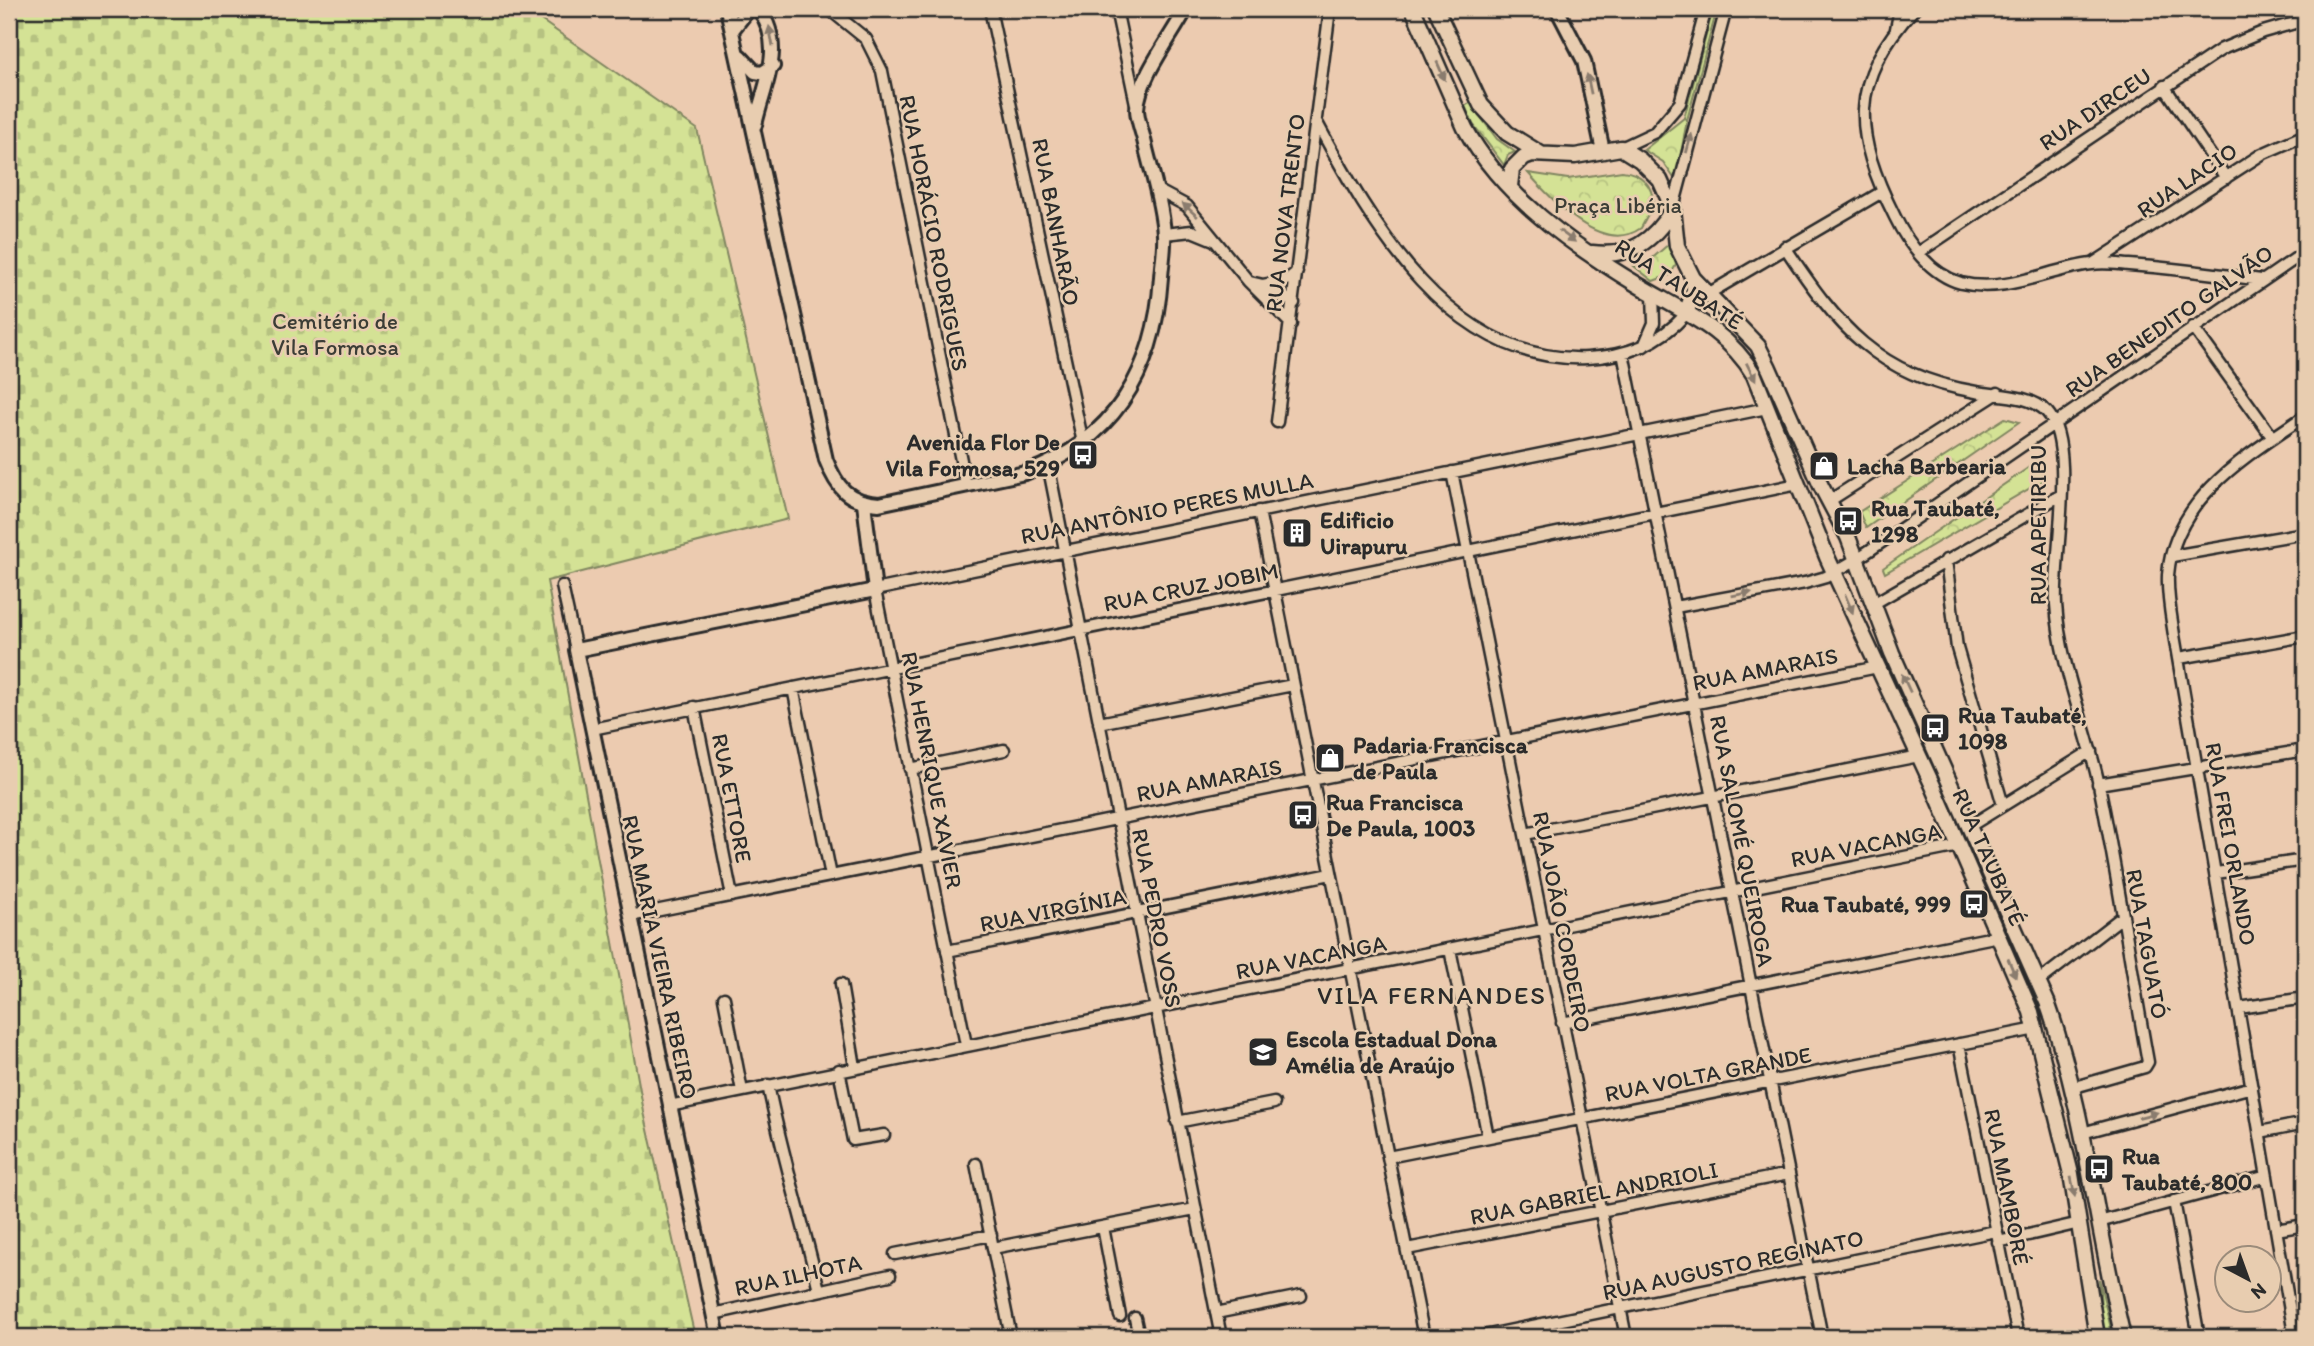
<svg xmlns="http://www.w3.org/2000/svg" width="2314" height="1346" font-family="Itim,sans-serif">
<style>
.grass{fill:url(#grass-dots);stroke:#808660;stroke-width:2}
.cemetery{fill:url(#cemetery-stones);stroke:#808660;stroke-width:2}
.park{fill:url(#park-crowns);stroke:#808660;stroke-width:2}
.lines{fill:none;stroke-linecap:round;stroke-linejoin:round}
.minor-casing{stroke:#2b2b2b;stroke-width:15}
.tertiary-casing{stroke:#2b2b2b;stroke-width:18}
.secondary-casing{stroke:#2b2b2b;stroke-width:19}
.minor{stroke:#e8cdb0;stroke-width:10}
.tertiary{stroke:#e8cdb0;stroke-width:12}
.secondary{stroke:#e8cdb0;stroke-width:14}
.oneway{fill:#8a7c6e}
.labels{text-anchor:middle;stroke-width:5;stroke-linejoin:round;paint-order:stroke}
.street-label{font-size:23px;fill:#2b2b2b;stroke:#e8cdb0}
.park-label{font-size:23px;fill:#3c3d36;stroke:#e8cdb0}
.poi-label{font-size:23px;font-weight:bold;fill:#2b2b2b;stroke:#e8cdb0;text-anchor:start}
.quarter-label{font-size:26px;letter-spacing:2px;fill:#2b2b2b;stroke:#e8cdb0}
</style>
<defs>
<pattern id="grass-dots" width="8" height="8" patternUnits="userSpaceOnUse" patternTransform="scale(1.75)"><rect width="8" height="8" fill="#d4e295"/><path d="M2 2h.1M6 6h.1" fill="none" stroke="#b6c281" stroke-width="1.8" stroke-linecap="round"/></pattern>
<pattern id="cemetery-stones" width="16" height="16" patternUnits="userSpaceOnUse" patternTransform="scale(1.75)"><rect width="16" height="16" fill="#d4e295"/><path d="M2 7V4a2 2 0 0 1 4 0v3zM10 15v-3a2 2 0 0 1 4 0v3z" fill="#b6c281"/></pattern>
<pattern id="park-crowns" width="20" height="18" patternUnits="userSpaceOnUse" patternTransform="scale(1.75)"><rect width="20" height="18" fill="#d4e295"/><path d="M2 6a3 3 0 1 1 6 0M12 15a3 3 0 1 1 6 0" fill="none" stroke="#b6c281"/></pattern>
</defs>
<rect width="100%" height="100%" fill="#eccbb0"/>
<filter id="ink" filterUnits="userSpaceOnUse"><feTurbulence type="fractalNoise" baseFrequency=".0143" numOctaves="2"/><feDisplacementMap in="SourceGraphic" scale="14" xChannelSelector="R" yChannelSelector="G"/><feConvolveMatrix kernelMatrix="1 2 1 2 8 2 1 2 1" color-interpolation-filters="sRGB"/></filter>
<g filter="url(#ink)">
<!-- grass -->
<path class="grass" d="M 1713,9 L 1717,9 L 1687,120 L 1684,118 Z
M 2099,1279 L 2113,1337 L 2103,1337 Z"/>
<!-- cemetery -->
<path class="cemetery" d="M 9,9 L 525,9 L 697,129 L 788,519 L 547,581 L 644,1112 L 695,1337 L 9,1337 Z"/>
<!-- park -->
<path class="park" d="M 1470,103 L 1497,139 L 1515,152 L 1508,155 L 1504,165 L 1473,124 L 1465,106 Z
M 1684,118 L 1687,120 L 1676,181 L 1663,162 L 1644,150 Z
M 1622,171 C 1642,173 1652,185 1654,204 L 1641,228 C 1602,256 1552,200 1528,173 L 1568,179 Z
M 1670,243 L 1676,265 L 1670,275 L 1653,281 L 1634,266 L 1649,261 Z
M 2005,418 L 2019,422 L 1866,528 L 1859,512 Z
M 2041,459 L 2044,480 L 1885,573 L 1883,568 Z"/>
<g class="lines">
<!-- minor casing -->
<g class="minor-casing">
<path id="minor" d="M 829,9 L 866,39 L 882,71 L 966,485
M 990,9 L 1083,443
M 1116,9 L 1136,104
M 1914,9 C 1848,82 1853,133 1895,217 C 1908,244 1931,275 1961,283 C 2007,294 2048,269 2092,264 C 2104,262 2117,264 2129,265 C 2173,268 2217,274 2261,280
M 1896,29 L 1900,9
M 2164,86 L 2226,178
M 1316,121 C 1372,225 1450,364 1587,358 C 1627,356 1659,344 1686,314
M 1621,148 L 1655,132 L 1680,103 L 1706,9
M 1157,190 L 1187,206 L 1249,282 L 1291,324
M 1673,208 L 1726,9
M 1164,234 L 1192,231 L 1214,240
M 1785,247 C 1838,327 1877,375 1976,392 C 1998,396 2030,394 2047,412 C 2077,445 2053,558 2056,604 C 2060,666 2086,725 2099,785 C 2118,876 2131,969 2148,1062 L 2145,1067 L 2071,1088
M 1918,253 L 2222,49 L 2263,32 L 2305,20
M 2094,263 L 2262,154 L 2305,135
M 1250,282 L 1263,285 L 1294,303
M 1263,285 L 1287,280 L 1297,272
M 1706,295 L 1882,192
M 2193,327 L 2273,438
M 1644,346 L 1654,323 L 1653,294
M 1623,353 L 1822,1337
M 1277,422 L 1330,9
M 1048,464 L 1221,1337
M 1452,472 L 1626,1337
M 1829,501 L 1998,393
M 1259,511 L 1424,1337
M 2172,556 L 2305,533
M 1946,560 L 1957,648 L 2003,805
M 562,586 L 576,650
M 1873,604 L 2061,495
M 1675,607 L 1805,583 L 1826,577 L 1857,559 L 2305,252
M 2179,658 L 2305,636
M 793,688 L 831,876
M 694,707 L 732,896
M 1099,723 L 1293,685
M 592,729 L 1798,484
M 910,769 L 1004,750
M 2098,784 L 2305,750
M 1970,826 L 2091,751
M 1525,834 L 1919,756
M 2216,873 L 2305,860
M 630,916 L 1878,667
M 1450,949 L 1488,1137
M 947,951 L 1331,874
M 2038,982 L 2122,917
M 841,984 L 855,1067
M 724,998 L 742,1091
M 2239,1008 L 2305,998
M 1562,1023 L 1999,936
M 1959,1044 L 2018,1337
M 966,1045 L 875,590 L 1767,408
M 839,1070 L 853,1140 L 884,1135
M 768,1085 C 782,1155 803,1221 819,1290
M 669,1106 L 1959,846
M 1177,1122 L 1274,1103
M 2260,1132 L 2305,1123
M 2082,1133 L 2252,1087
M 1388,1157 L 2036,1029
M 976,1164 L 1011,1337
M 2174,1201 L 2199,1337
M 2099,1222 L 2267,1176
M 1103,1227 L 1120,1316
M 2276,1230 L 2305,1225
M 1998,1242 L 2080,1223
M 993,1248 L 1195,1209
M 1407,1249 L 1789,1174
M 895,1254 L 991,1235
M 1216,1313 L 1301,1296
M 713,1314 L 890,1275
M 1135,1318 L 1139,1337
M 2294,1334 L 2174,635 C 2171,615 2167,595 2168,575 C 2174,498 2248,455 2305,416
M 1479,1337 L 1996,1231"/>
</g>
<!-- tertiary casing -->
<g class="tertiary-casing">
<path id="tertiary" d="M 727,9 L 826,460 C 837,488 848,502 879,504 L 1025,473 C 1116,440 1155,370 1161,277 C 1162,263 1165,248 1164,234 C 1162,203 1151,171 1144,140 C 1142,131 1137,119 1137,109 C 1138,79 1172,36 1186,9
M 1557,9 L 1584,61 L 1603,151
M 733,29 L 749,9
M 740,56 L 755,72 L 762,73 L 773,66
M 755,125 C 764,84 786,48 759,9
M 718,1337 L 576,650 L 875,590 L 864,503
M 2282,1337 L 2305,1331"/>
</g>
<!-- secondary casing -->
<g class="secondary-casing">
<path id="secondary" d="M 1413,9 L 1465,128 C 1502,196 1573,246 1638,285 C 1681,311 1727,329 1754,375 L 1827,557 L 1933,786 L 2031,1012 L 2071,1174 L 2097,1337
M 1436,9 L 1481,105 L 1507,133 L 1541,154
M 1510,186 L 1512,169 L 1524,157 L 1532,154 L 1575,156 L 1621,148 L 1640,160 L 1660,180 L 1673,209 L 1677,246 L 1693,278 L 1758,346 L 1769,368 L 1821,486 L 1848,537 L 1892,653 L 2047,1002 C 2085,1110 2096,1226 2123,1337
M 1592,253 C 1631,258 1653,241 1673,209
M 1686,314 L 1694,290 L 1693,279"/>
</g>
<!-- minor -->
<use href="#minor" class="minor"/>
<!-- tertiary -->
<use href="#tertiary" class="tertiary"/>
<!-- secondary -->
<use href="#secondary" class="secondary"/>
</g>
<!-- one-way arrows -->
<defs><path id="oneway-solid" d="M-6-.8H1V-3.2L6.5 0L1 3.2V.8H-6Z" transform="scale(1.75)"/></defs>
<g class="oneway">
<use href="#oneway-solid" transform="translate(771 36) rotate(-101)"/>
<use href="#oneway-solid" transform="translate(1441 71) rotate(66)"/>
<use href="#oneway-solid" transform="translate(1589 84) rotate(-102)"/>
<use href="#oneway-solid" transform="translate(1689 143) rotate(-75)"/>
<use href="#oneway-solid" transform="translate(1190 210) rotate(-138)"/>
<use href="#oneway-solid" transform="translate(1567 236) rotate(36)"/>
<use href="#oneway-solid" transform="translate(1751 372) rotate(63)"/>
<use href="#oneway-solid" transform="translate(1742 594) rotate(-10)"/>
<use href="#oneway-solid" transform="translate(1849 604) rotate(67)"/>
<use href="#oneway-solid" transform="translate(1906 683) rotate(-115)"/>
<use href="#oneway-solid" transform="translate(2012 968) rotate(67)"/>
<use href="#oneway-solid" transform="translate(2148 1115) rotate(-15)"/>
<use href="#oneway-solid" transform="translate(2073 1187) rotate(79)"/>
</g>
</g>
<!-- icons -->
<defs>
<g id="bus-square" transform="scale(1.575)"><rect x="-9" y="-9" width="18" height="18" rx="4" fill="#2b2b2b" stroke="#e8cdb0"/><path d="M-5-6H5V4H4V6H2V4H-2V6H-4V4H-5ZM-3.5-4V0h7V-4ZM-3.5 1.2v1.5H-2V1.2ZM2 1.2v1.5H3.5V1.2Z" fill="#fff"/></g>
<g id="shop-square" transform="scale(1.575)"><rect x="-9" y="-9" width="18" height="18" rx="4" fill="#2b2b2b" stroke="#e8cdb0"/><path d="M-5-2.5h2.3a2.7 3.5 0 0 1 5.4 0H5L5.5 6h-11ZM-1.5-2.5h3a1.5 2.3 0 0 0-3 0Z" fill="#fff"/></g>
<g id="building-square" transform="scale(1.575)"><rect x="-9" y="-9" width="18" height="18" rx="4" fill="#2b2b2b" stroke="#e8cdb0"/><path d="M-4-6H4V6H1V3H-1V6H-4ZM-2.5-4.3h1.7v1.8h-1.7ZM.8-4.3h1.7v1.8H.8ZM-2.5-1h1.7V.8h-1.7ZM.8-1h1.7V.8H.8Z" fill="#fff"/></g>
<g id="school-square" transform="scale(1.575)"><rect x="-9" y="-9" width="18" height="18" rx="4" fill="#2b2b2b" stroke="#e8cdb0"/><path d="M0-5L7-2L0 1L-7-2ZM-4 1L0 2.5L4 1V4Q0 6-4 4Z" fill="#fff"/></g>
</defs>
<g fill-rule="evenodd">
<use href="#bus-square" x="1083" y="455"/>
<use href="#shop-square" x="1824" y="466"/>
<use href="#bus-square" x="1848" y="521"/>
<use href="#building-square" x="1297" y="533"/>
<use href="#bus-square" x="1935" y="728"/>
<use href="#shop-square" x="1330" y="758"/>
<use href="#bus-square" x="1303" y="815"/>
<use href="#bus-square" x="1974" y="904"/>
<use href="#school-square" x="1263" y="1052"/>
<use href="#bus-square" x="2099" y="1169"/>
</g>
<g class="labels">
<!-- street labels -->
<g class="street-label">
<text transform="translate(2095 109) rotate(-34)" y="8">RUA DIRCEU</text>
<text transform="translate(2187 180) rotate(-34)" y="8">RUA LACIO</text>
<text transform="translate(1285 213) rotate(-83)" y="8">RUA NOVA TRENTO</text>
<text transform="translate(1056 222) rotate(79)" y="8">RUA BANHARÃO</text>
<text transform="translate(934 233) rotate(79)" y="8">RUA HORÁCIO RODRIGUES</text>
<text transform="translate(1679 284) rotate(33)" y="8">RUA TAUBATÉ</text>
<text transform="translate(2169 321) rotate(-35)" y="8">RUA BENEDITO GALVÃO</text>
<text transform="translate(1167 508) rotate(-11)" y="8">RUA ANTÔNIO PERES MULLA</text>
<text transform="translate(2038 525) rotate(-90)" y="8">RUA APETIRIBU</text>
<text transform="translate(1191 587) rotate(-11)" y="8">RUA CRUZ JOBIM</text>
<text transform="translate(1765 669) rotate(-11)" y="8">RUA AMARAIS</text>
<text transform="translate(932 770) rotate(79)" y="8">RUA HENRIQUE XAVIER</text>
<text transform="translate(1209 780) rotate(-11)" y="8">RUA AMARAIS</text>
<text transform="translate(732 798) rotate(79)" y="8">RUA ETTORE</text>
<text transform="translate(1742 841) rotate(79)" y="8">RUA SALOMÉ QUEIROGA</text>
<text transform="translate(2231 844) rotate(80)" y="8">RUA FREI ORLANDO</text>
<text transform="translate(1866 845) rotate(-11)" y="8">RUA VACANGA</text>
<text transform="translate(1989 857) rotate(66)" y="8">RUA TAUBATÉ</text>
<text transform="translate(1053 910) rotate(-11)" y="8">RUA VIRGÍNIA</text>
<text transform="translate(1157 918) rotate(79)" y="8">RUA PEDRO VOSS</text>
<text transform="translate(1562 922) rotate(79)" y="8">RUA JOÃO CORDEIRO</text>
<text transform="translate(2147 944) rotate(80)" y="8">RUA TAGUATÓ</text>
<text transform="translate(660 957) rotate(78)" y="8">RUA MARIA VIEIRA RIBEIRO</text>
<text transform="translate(1311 957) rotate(-11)" y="8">RUA VACANGA</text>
<text transform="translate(1708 1074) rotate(-11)" y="8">RUA VOLTA GRANDE</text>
<text transform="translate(2007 1187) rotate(79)" y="8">RUA MAMBORÉ</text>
<text transform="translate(1594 1193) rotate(-11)" y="8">RUA GABRIEL ANDRIOLI</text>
<text transform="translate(1733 1265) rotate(-12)" y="8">RUA AUGUSTO REGINATO</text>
<text transform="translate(798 1275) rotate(-12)" y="8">RUA ILHOTA</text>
</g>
<!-- park labels -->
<g class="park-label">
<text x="1618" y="213">Praça Libéria</text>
<text x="335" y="329">Cemitério de<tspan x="335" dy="26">Vila Formosa</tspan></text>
</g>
<!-- poi labels -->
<g class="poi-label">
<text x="1060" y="450" text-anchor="end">Avenida Flor De<tspan x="1060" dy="26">Vila Formosa, 529</tspan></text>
<text x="1847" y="474">Lacha Barbearia</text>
<text x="1871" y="516">Rua Taubaté,<tspan x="1871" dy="26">1298</tspan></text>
<text x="1320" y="528">Edificio<tspan x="1320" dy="26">Uirapuru</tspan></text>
<text x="1958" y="723">Rua Taubaté,<tspan x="1958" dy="26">1098</tspan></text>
<text x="1353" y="753">Padaria Francisca<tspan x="1353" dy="26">de Paula</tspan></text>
<text x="1326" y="810">Rua Francisca<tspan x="1326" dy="26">De Paula, 1003</tspan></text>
<text x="1951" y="912" text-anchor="end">Rua Taubaté, 999</text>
<text x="1286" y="1047">Escola Estadual Dona<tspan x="1286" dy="26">Amélia de Araújo</tspan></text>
<text x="2122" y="1164">Rua<tspan x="2122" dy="26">Taubaté, 800</tspan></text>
</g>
<!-- quarter labels -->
<g class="quarter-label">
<text x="1432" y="1004">VILA FERNANDES</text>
</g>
</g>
<!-- margin -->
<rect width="2314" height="1346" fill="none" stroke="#e8cdb0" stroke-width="35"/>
<rect x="18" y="18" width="2279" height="1311" fill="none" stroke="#2b2b2b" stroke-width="2.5" filter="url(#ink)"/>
<!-- north arrow -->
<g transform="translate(2248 1279) rotate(139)"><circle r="33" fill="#e8cdb0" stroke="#9c8c7b" stroke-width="2"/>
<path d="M0-5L12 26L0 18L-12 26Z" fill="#2b2b2b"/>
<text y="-10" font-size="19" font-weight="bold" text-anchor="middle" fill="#2b2b2b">N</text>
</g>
</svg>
